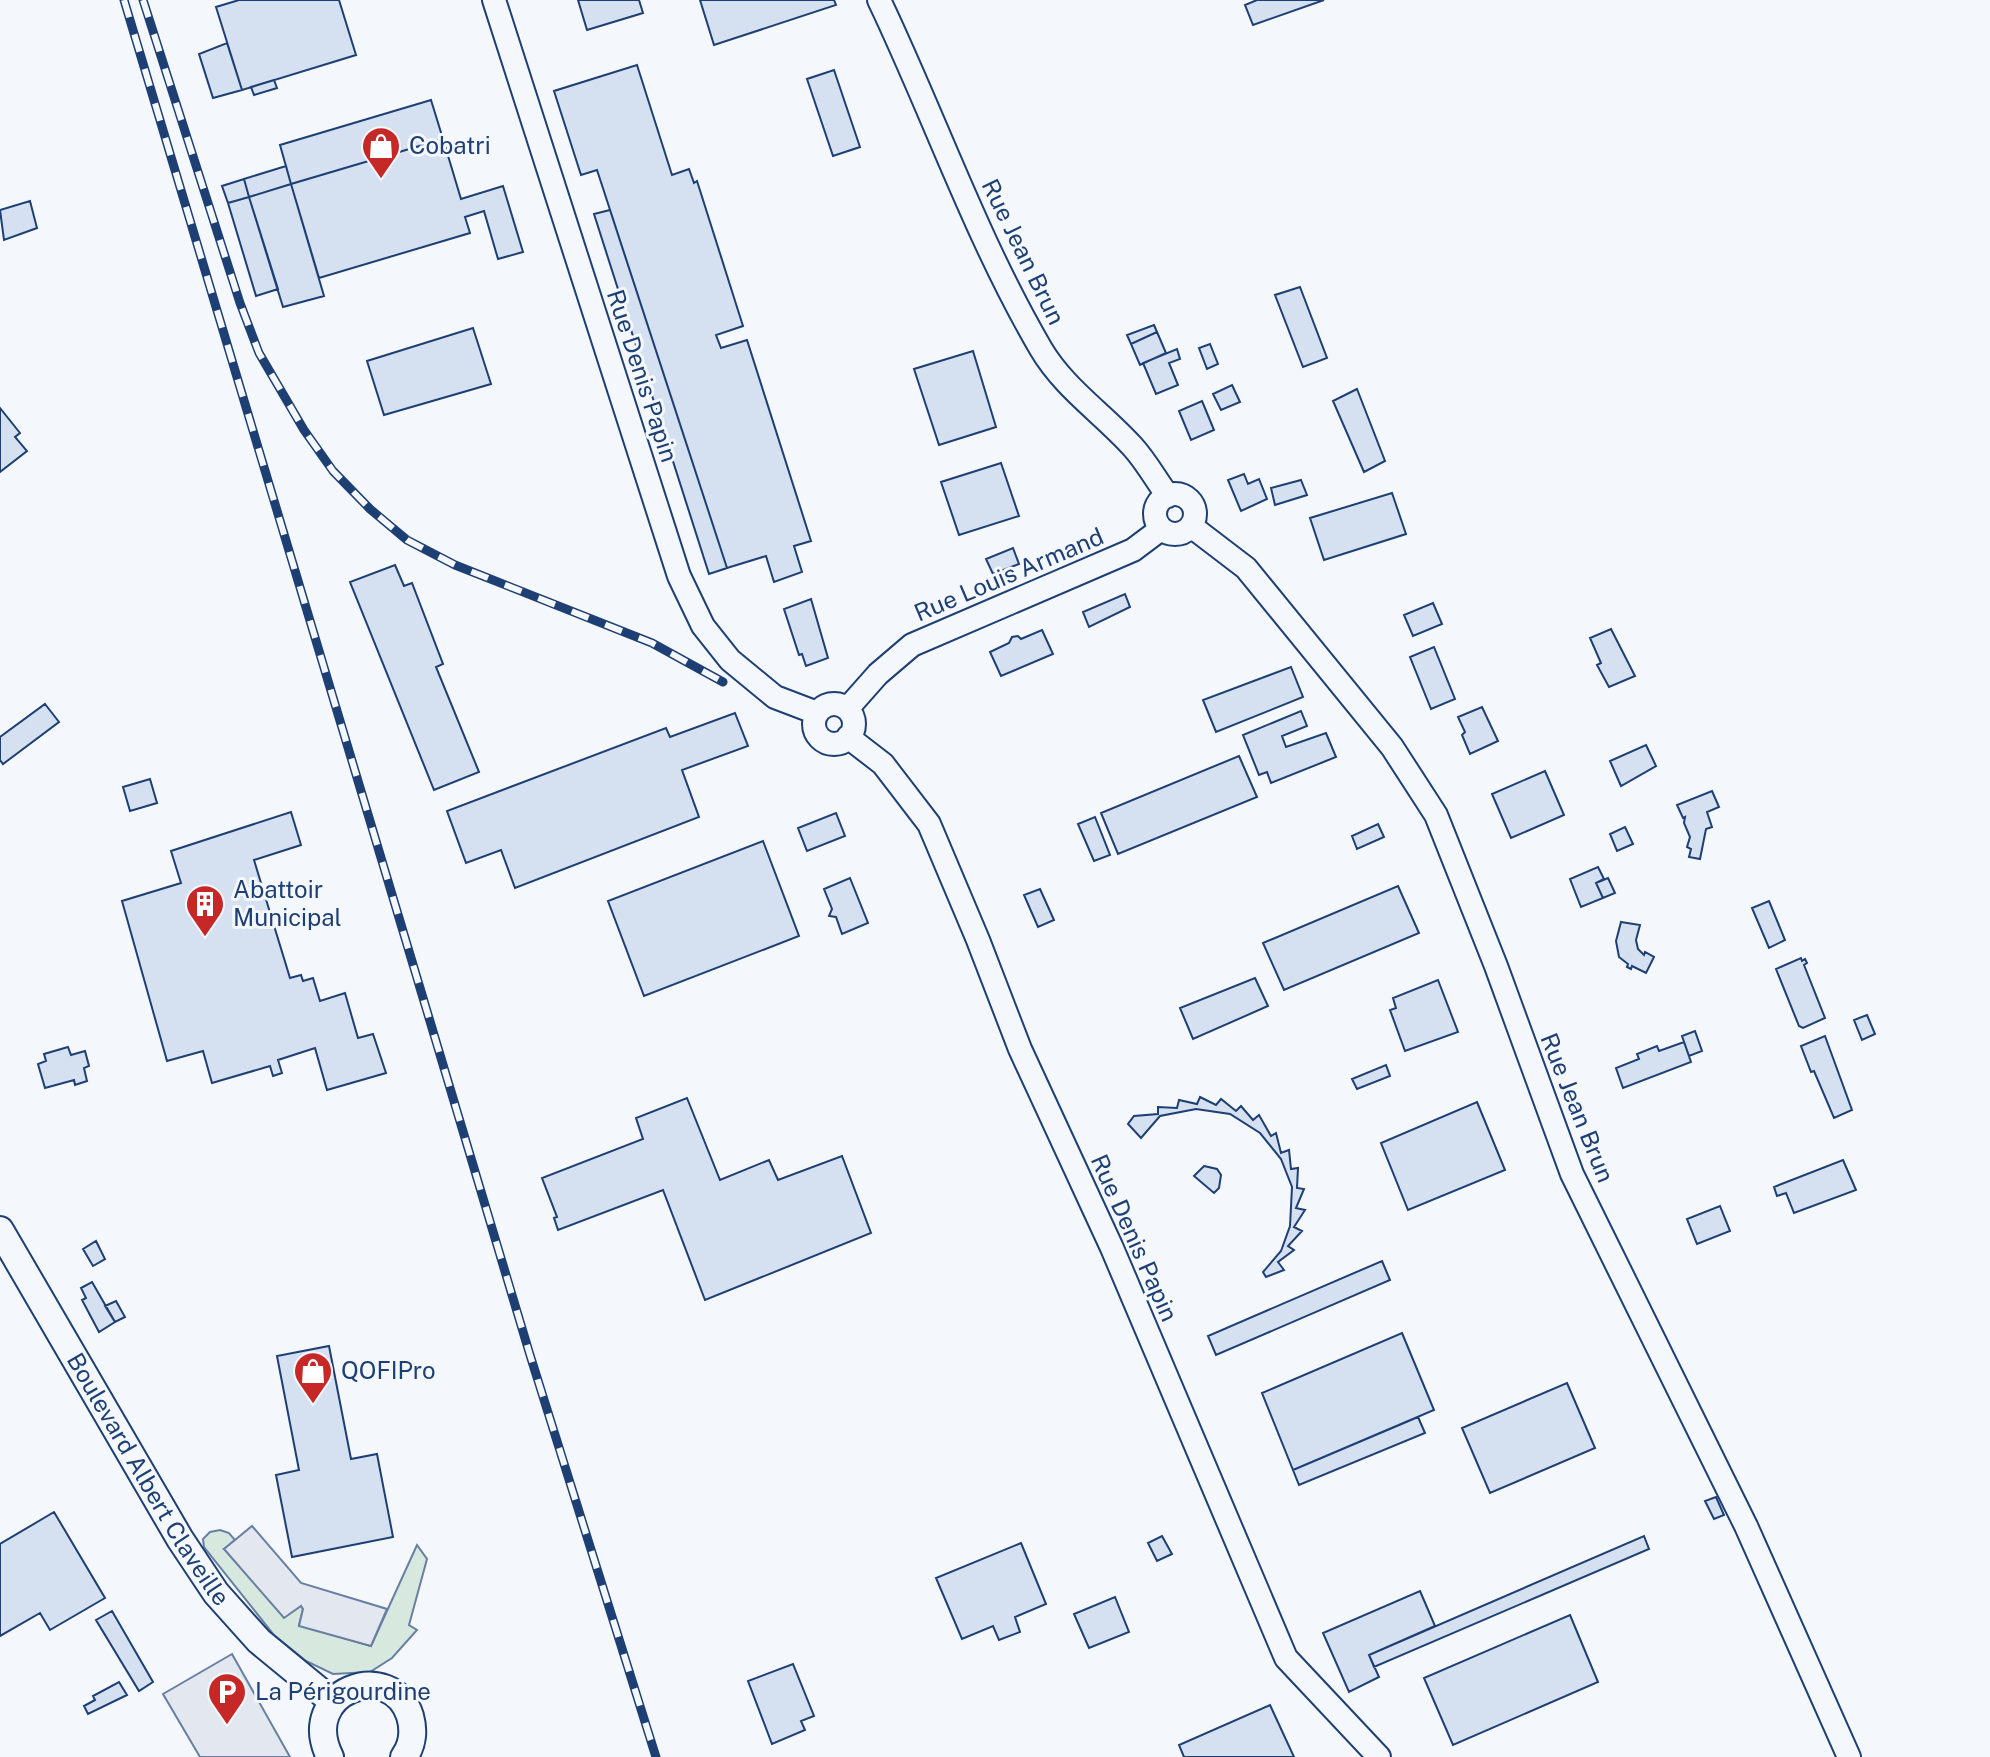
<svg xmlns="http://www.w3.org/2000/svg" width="1990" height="1757" font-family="'Public Sans',sans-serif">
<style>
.green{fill:#d7e8df;stroke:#687fa3;stroke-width:2}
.parking{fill:#e3e8f0;stroke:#687fa3;stroke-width:2}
.building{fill:#d5e0f0;stroke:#1d3f73;stroke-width:2}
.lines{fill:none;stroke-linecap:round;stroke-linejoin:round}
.minor-casing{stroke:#1d3f73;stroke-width:26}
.major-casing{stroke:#1d3f73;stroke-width:30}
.minor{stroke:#f4f7fb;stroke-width:22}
.major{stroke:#f4f7fb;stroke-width:26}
.rail-casing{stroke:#1d3f73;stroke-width:9}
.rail{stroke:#f4f7fb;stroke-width:6;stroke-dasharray:18;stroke-linecap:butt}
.labels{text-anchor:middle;stroke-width:6;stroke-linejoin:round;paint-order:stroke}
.poi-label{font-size:24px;fill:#1d3f73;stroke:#f4f7fb;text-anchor:start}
.street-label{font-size:24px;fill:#1d3f73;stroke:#f4f7fb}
</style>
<rect width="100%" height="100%" fill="#f4f7fb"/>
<!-- green -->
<path class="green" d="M 220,1530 L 229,1533 L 235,1540 L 224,1549 L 301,1606 L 303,1609 L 299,1625 L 371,1646 L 417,1545 L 427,1559 L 409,1625 L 417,1630 L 392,1658 L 370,1672 L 333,1674 L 306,1661 L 274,1635 L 204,1547 L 203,1539 L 210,1532 Z"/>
<!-- parking -->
<path class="parking" d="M 252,1526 L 301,1583 L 387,1609 L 371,1646 L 299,1626 L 303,1609 L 301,1606 L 284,1618 L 224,1549 Z
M 232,1654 L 290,1757 L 200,1757 L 163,1694 Z"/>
<!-- building -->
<path class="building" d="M 239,0 L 339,0 L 356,55 L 242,90 L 216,7 Z
M 578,0 L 639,0 L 643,13 L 587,30 Z
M 700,0 L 834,0 L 836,5 L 714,45 Z
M 1257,0 L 1324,0 L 1253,25 L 1245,5 Z
M 227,43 L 242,90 L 213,98 L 199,54 Z
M 637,65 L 672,175 L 689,169 L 694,183 L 697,181 L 743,326 L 716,335 L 721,348 L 747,340 L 811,541 L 794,546 L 802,572 L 774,582 L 766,556 L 727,568 L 597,170 L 581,175 L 554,91 Z
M 834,70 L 860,147 L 833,156 L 807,79 Z
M 274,80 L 277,88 L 254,95 L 251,87 Z
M 431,100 L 443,139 L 291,184 L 280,145 Z
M 443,139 L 461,199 L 503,186 L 523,252 L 498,259 L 484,211 L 465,217 L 470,233 L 319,278 L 291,184 Z
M 286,166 L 291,184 L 249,197 L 244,179 Z
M 244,179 L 249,197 L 228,203 L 222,186 Z
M 291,184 L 324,296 L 283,307 L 249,197 Z
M 249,197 L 278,289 L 256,296 L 228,203 Z
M 30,201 L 37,228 L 4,240 L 0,210 Z
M 610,210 L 727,568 L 709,574 L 594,214 Z
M 1300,287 L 1327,358 L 1303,367 L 1275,295 Z
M 1154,325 L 1157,332 L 1131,344 L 1127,335 Z
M 473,328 L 491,384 L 384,415 L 367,361 Z
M 1157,332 L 1166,353 L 1140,365 L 1131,344 Z
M 1210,344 L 1218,364 L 1207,369 L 1199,348 Z
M 1177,349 L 1180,359 L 1169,363 L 1178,385 L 1156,394 L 1143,363 Z
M 973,351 L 996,427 L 939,445 L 914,369 Z
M 1232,385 L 1240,402 L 1221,410 L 1213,394 Z
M 1357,389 L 1385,461 L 1364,472 L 1333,401 Z
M 1202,401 L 1214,430 L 1191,440 L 1179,411 Z
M 0,408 L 20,433 L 15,437 L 27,451 L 0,472 Z
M 1001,463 L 1019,516 L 959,535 L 941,482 Z
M 1244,474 L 1248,484 L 1259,479 L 1267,499 L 1241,511 L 1228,480 Z
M 1301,480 L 1307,495 L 1275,505 L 1271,488 Z
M 1392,493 L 1406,534 L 1324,560 L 1310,518 Z
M 1013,548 L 1019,564 L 993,574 L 986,559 Z
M 395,565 L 404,586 L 412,583 L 443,664 L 436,667 L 479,772 L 434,790 L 350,582 Z
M 1125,594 L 1130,607 L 1089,627 L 1083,612 Z
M 811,599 L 828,658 L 806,666 L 802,654 L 799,655 L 784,609 Z
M 1433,603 L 1442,624 L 1413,636 L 1404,615 Z
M 1611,629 L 1635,676 L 1609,687 L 1597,665 L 1601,663 L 1590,638 Z
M 1042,630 L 1053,654 L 1001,676 L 990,652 L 1009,643 L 1012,637 L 1018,636 L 1021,639 Z
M 1434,647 L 1455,699 L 1431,709 L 1410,657 Z
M 1291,667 L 1303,697 L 1216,732 L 1203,700 Z
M 45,704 L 59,722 L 3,764 L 0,760 L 0,737 Z
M 1482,707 L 1498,741 L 1470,754 L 1462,735 L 1465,732 L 1458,717 Z
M 1301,711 L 1307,726 L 1282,736 L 1286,747 L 1326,733 L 1336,757 L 1271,783 L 1267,772 L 1259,775 L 1243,735 Z
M 735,713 L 748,746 L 682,770 L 699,817 L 515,888 L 501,850 L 466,863 L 447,811 L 666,728 L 670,737 Z
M 1646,745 L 1656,766 L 1621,786 L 1610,761 Z
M 1239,756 L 1257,797 L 1118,854 L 1101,813 Z
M 1545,771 L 1564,815 L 1511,838 L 1492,794 Z
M 150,779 L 157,803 L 130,811 L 123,787 Z
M 1712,791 L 1719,807 L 1707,812 L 1712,827 L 1706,829 L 1700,859 L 1689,857 L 1691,849 L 1687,847 L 1690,837 L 1684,823 L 1685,817 L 1683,818 L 1677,805 Z
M 291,812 L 301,845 L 254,860 L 290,978 L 301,975 L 303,981 L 313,978 L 320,1001 L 345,993 L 358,1038 L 373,1034 L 386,1073 L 327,1090 L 315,1048 L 278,1060 L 282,1073 L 273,1076 L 270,1066 L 212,1083 L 203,1051 L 167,1061 L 122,901 L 181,883 L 171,851 Z
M 836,813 L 845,836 L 807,851 L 798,828 Z
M 1095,817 L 1110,855 L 1094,861 L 1078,824 Z
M 1378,824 L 1384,837 L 1357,849 L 1352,836 Z
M 1625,827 L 1633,844 L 1617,851 L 1610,834 Z
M 763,841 L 799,936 L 644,996 L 608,901 Z
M 1598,867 L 1604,879 L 1596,883 L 1603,898 L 1581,907 L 1570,879 Z
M 850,878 L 868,923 L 842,934 L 836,917 L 829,916 L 832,909 L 824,889 Z
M 1608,878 L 1615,893 L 1603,898 L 1596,883 Z
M 1398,886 L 1419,933 L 1284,990 L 1263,943 Z
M 1040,889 L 1054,920 L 1038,927 L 1024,895 Z
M 1769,901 L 1785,940 L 1769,948 L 1752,908 Z
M 1621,922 L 1640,925 L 1636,940 L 1638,949 L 1644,955 L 1645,952 L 1654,957 L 1646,973 L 1632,966 L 1631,969 L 1627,967 L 1628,964 L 1619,957 L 1616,941 Z
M 1801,958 L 1802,961 L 1805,959 L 1807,963 L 1804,965 L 1825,1018 L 1803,1028 L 1799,1026 L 1776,969 Z
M 1255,978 L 1268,1006 L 1193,1039 L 1180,1008 Z
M 1438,980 L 1458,1032 L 1405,1051 L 1390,1010 L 1396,1008 L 1393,998 Z
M 1867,1015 L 1875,1034 L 1862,1040 L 1854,1020 Z
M 1695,1031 L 1702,1051 L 1689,1056 L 1682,1036 Z
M 1825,1036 L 1852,1110 L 1834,1118 L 1814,1071 L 1811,1072 L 1801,1046 Z
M 1684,1042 L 1691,1062 L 1623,1088 L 1616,1068 L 1639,1059 L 1637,1054 L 1657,1046 L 1659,1051 Z
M 68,1047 L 71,1055 L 85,1051 L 89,1066 L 84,1068 L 87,1081 L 75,1085 L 74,1080 L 45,1088 L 38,1064 L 46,1061 L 44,1054 Z
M 1386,1065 L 1390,1076 L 1357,1089 L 1352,1079 Z
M 1200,1097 L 1216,1105 L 1221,1099 L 1236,1111 L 1241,1106 L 1253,1120 L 1259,1115 L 1271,1136 L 1276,1133 L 1281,1153 L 1289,1150 L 1291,1169 L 1298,1168 L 1297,1188 L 1304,1189 L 1296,1208 L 1305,1210 L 1294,1227 L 1302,1231 L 1288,1246 L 1294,1250 L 1278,1262 L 1284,1270 L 1266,1277 L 1263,1272 L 1281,1251 L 1290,1226 L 1292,1187 L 1281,1159 L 1260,1133 L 1230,1114 L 1196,1109 L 1160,1116 L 1141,1138 L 1128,1124 L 1134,1116 L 1158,1114 L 1158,1107 L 1177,1108 L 1179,1100 L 1197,1104 Z
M 687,1098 L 720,1180 L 769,1160 L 778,1180 L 842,1156 L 871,1233 L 705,1300 L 663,1190 L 558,1230 L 554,1218 L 557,1217 L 542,1178 L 643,1139 L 636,1118 Z
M 1477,1102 L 1505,1170 L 1408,1210 L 1381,1143 Z
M 1843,1160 L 1856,1190 L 1794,1213 L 1786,1193 L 1777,1196 L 1774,1187 Z
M 1204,1166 L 1217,1169 L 1221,1175 L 1219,1188 L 1214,1193 L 1194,1176 Z
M 1720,1206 L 1730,1231 L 1697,1244 L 1687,1219 Z
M 96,1241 L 105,1259 L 93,1266 L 83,1249 Z
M 1382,1261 L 1390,1280 L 1216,1355 L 1208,1336 Z
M 92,1282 L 115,1322 L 99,1332 L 82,1300 L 86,1298 L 81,1288 Z
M 116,1301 L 125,1317 L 115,1322 L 105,1306 Z
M 1402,1333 L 1434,1410 L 1293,1470 L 1262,1393 Z
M 329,1346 L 351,1459 L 377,1454 L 393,1537 L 292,1557 L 276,1475 L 299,1470 L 277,1356 Z
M 1567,1383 L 1595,1448 L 1490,1493 L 1462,1428 Z
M 1418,1417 L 1425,1433 L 1299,1485 L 1293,1470 Z
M 1716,1497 L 1724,1515 L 1714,1519 L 1705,1501 Z
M 54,1512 L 105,1598 L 50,1630 L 40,1613 L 0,1636 L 0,1544 Z
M 1162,1536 L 1172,1554 L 1157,1561 L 1148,1543 Z
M 1644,1536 L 1649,1549 L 1374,1667 L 1369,1655 Z
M 1021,1543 L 1046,1604 L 1015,1617 L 1020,1632 L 999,1640 L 993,1626 L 962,1639 L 936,1578 Z
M 1420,1591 L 1435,1626 L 1369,1655 L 1379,1677 L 1349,1692 L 1323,1633 Z
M 1115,1597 L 1129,1632 L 1089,1648 L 1074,1614 Z
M 112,1611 L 153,1682 L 139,1691 L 96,1620 Z
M 1570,1615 L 1598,1682 L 1453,1745 L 1424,1678 Z
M 793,1664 L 814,1716 L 801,1721 L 805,1730 L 772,1744 L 748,1681 Z
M 119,1682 L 127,1695 L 88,1714 L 84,1706 L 95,1700 L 93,1696 Z
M 1270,1705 L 1294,1757 L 1184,1757 L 1179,1745 Z"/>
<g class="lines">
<!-- minor casing -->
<g class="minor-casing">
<path id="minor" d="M 494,0 L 679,576 L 703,626 L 730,660 L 775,697 L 817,713
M 879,0 C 934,115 976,238 1041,349 C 1064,388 1102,413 1132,446 C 1146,461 1156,480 1168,496
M1155 514a20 20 0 1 1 40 0a20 20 0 1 1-40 0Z
M 1191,526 L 1246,568 L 1392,747 L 1436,815 L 1496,966 L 1572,1174 L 1746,1526 L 1849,1757
M814 724a20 20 0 1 1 40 0a20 20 0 1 1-40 0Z
M 847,709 L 878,674 L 912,645 L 1133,550 L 1161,529
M 848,737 L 883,764 L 929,824 L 978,940 L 1020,1049 L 1112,1248 L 1286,1658 L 1379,1757"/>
</g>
<!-- major casing -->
<g class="major-casing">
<g id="major">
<path id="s1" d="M 0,1230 L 180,1539 L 216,1593 L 259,1641 L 332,1701"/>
<path d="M 330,1757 C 297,1691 391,1657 410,1716 C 414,1730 413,1745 404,1757"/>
</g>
</g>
<!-- minor -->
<use href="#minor" class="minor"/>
<!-- major -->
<use href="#major" class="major"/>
<!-- rail casing -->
<g class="rail-casing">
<path id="rail" d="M 124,0 L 530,1355 L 656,1757
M 143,0 L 240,303 L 259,353 L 304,430 L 333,471 L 370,509 L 407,540 L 455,565 L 652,643 L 723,682"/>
</g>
<!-- rail -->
<use href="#rail" class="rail"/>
</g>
<!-- icons -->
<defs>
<g id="shop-pin" transform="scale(2)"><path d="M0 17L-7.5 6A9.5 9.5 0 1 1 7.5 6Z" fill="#c62828" stroke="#f4f7fb"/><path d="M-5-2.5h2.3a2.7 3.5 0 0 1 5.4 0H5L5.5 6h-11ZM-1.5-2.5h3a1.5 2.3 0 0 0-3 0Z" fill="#fff"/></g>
<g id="building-pin" transform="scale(2)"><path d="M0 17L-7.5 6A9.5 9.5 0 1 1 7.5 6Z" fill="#c62828" stroke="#f4f7fb"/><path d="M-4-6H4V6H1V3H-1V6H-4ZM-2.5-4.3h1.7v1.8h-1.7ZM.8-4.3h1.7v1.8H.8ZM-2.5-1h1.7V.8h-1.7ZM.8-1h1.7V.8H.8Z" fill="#fff"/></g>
<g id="parking-pin" transform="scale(2)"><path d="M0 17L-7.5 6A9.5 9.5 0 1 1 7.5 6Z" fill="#c62828" stroke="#f4f7fb"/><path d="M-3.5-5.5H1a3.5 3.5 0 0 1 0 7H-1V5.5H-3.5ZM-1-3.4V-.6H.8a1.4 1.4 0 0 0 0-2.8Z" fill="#fff"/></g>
</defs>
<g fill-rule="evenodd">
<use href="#shop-pin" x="381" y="146"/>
<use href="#building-pin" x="205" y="904"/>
<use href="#shop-pin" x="313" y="1371"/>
<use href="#parking-pin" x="227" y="1692"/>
</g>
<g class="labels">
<!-- poi labels -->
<g class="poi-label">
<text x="409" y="154">Cobatri</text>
<text x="233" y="898">Abattoir<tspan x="233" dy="28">Municipal</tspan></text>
<text x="341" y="1379">QOFIPro</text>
<text x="255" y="1700">La Périgourdine</text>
</g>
<!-- street labels -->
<g class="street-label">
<text transform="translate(1023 252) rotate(64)" y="8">Rue Jean Brun</text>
<text transform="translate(642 376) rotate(72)" y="8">Rue Denis Papin</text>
<text transform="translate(1009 575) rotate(-23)" y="8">Rue Louis Armand</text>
<text transform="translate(1577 1108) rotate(68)" y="8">Rue Jean Brun</text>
<text transform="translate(1134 1238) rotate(66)" y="8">Rue Denis Papin</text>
<text dy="8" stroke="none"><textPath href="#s1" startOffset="290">Boulevard Albert Claveille</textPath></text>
</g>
</g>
</svg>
